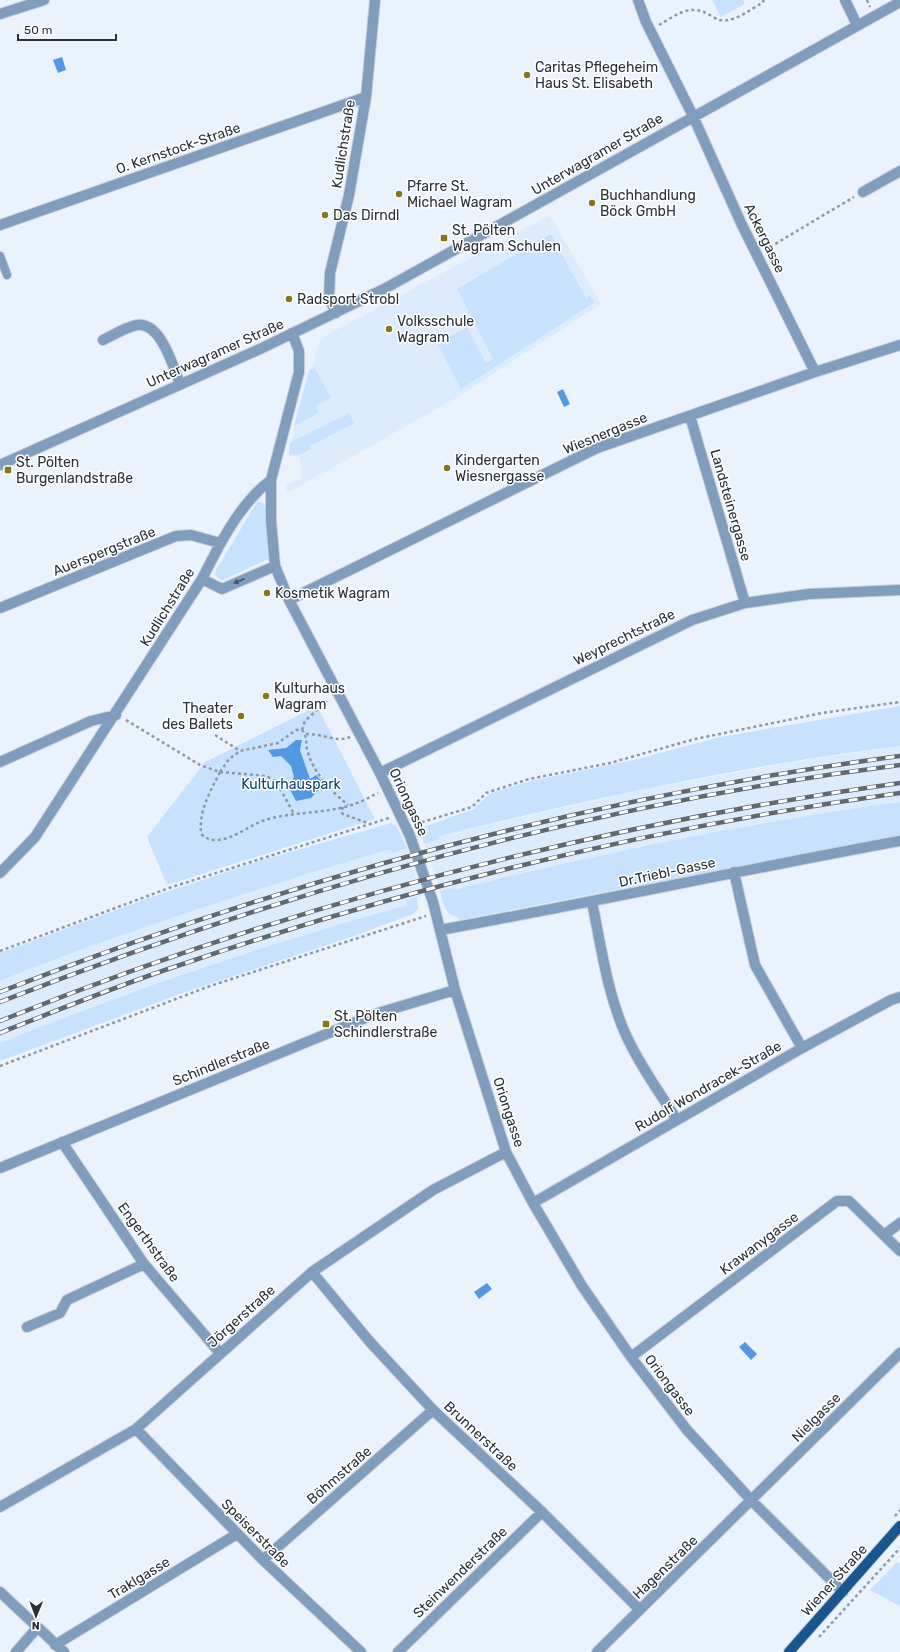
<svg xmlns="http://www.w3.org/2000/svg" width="900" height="1652" font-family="Rubik,sans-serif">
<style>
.built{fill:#ddecfd}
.green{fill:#c8e2fe}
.water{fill:#5299e1}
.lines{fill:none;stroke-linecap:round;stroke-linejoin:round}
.service-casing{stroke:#c7d0d9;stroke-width:10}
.minor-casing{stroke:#c7d0d9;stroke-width:12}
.primary-casing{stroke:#c7d0d9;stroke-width:12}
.path{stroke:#9098a1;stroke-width:2.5;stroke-dasharray:3 3;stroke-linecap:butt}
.service{stroke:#809dbe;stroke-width:8}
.minor{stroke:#809dbe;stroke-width:10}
.primary{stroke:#1a568e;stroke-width:10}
.rail-casing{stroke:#606871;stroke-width:4.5}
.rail{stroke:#fff;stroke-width:3;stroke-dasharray:9;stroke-linecap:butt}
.oneway{fill:#475668}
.poi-dot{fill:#84771b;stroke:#fff;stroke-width:1.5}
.labels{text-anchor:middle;stroke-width:3;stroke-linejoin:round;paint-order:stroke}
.poi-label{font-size:14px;fill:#283039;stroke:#fff;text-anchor:start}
.street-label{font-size:14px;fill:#283039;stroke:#fff}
.park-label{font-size:14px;fill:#0f4170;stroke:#fff}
</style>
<rect width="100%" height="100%" fill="#eaf3fc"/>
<!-- built -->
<path class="built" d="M 550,215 L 601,304 L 456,398 L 286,494 L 287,485 L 301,478 L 300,457 L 289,456 L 289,454 L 294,426 L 321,338 Z
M 900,746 L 900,802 L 752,825 L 637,848 L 457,889 L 453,888 L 440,891 L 425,843 L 439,839 L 439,836 L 641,790 L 788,763 Z
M 407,848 L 422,896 L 407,900 L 408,905 L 308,934 L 209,966 L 110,1000 L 0,1043 L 0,981 L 116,937 L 195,909 L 391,849 L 392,853 Z"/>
<!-- green -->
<path class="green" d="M 712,0 L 743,0 L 745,4 L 721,17 Z
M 551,234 L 586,298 L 590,295 L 595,302 L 461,389 L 437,343 L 467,327 L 486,363 L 493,359 L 457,289 Z
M 315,368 L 331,398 L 316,406 L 319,413 L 294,426 L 309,370 Z
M 349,413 L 354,423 L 310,446 L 311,449 L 299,455 L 289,454 L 290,443 Z
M 257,502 L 261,502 L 265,506 L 268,559 L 223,580 L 220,580 L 215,575 L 216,570 Z
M 317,706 L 375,819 L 167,885 L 147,837 L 205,762 Z
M 900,706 L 900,746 C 745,765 591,799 439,836 L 440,839 L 424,844 L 420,831 L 423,827 L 474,809 L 489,794 L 530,781 L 630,761 L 720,737 Z
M 900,802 L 900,835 L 459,920 L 458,917 C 444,915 443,903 440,891 L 453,888 L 457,889 C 603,853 751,822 900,802 Z
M 391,823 L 396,825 L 407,848 L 392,853 L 391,849 C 259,888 128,930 0,981 L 0,953 L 154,896 L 256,862 Z
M 417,897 L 418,909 L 413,914 L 351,937 L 191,990 L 0,1061 L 0,1043 C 133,989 269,943 408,905 L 406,900 Z
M 897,1562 L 900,1564 L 900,1606 L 870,1590 Z"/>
<!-- water -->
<path class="water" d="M 62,57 L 66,70 L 58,73 L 53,60 Z
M 563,389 L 570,404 L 564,407 L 557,392 Z
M 296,740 L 302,740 L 300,750 L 310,779 L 316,775 L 324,784 L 311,798 L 296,801 L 288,786 L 294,777 L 291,766 L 281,756 L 273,757 L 268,750 L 286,748 Z
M 487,1283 L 492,1289 L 479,1299 L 474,1292 Z
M 745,1342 L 757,1354 L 751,1360 L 739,1347 Z"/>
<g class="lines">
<!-- service casing -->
<g class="service-casing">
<path id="service" d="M 0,256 L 7,275"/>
</g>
<!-- minor casing -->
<g class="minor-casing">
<path id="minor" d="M 638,0 L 646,22 L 693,116 L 741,223 L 815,372
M 845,0 L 857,25
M 0,14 L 44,0
M 863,192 L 900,171
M 0,225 L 366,97
M 336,313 L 329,298 L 330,273 L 349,195 L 366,97 L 375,0
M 292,333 L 299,351 L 299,372 L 271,480 L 271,521 L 275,566 L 289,600 L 380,773 L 410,836 L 433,902 L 455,990 L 506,1152 L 533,1203 L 582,1286 L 631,1357 L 687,1430 L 752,1501 L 843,1592
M 103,340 C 113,335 126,327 137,325 C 161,322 173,366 180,384
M 690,416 L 745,603
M 0,465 L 260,349 L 386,288 L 900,2
M 202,579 L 222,589 L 275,566
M 289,600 L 597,448 L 815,372 L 900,345
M 0,608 L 176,536 L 191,535 L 220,543
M 0,762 L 91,721 L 116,715
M 380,773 L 692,620 L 745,603 L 809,594 L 900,590
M 734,872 L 755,965 L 802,1048
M 0,873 L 35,837 L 202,579 C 219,545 240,503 271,480
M 592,902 C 601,946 607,992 625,1033 C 639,1064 659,1092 677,1120
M 440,930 C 594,902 747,869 900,841
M 62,1142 L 144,1264 L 220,1353
M 0,1168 L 375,1014 L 455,990
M 533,1203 L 802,1048 L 891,1000 L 900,997
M 884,1235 L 900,1223
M 312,1272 L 370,1342 L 433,1410 L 542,1512 L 640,1610
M 27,1327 L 60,1313 L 67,1300 L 144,1264
M 631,1357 L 837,1201 L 849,1201 L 900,1251
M 136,1429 L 263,1560 L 361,1652
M 0,1507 L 136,1429 L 312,1272 L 433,1190 L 506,1152
M 263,1560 L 433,1410
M 0,1592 L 64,1652
M 55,1645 L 237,1534
M 16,1652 L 37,1628
M 398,1652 L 542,1512
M 597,1652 L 900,1353"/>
</g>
<!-- primary casing -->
<g class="primary-casing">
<path id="primary" d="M 789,1652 L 900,1526"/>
</g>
<!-- path -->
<path class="path" d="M 867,0 L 870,7
M 659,25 C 673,17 687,5 704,12 C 709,14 715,19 720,20 C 734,23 751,9 762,3 L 764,0
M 765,250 L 854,197
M 126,720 L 200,765 L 220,772 C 209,794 199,810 201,834 C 207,839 210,840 217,840 C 234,839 247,827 262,821 C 294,810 334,815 364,800 C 369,798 373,795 378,793
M 302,730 L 305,721 L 329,699
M 306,734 C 320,733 337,743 350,737
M 215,735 L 240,751
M 220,772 L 229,759 L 240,751 L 278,743 L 296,730 L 302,730 C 308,737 305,745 308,753 C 315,775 331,791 348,805
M 220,772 L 266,776 L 276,781 L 294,814
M 343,807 L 341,812 L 343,814 L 370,824
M 416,824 L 472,807 L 486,793 L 529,779 L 610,763 L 695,739 L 822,713 L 900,702
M 0,951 L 169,888 L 389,818
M 0,1066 L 210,986 L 426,916
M 895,1516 L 900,1510
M 819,1637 L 900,1548"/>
<!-- service -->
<use href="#service" class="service"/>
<!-- minor -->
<use href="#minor" class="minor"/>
<!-- primary -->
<use href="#primary" class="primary"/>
<!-- rail casing -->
<g class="rail-casing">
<path id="rail" d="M 0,992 C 290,879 591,797 900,756
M 0,1002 C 290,889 591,804 900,765
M 0,1021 C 289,905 592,826 900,783
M 0,1033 C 60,1009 119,985 180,965 C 415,885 655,827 900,793"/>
</g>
<!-- rail -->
<use href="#rail" class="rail"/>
</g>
<!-- one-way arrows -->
<defs><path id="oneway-solid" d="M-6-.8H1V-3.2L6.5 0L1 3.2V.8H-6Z"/></defs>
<use class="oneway" href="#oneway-solid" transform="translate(239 581) rotate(157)"/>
<!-- markers -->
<g class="poi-dot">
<circle cx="527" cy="75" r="4"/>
<circle cx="399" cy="194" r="4"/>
<circle cx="592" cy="203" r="4"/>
<circle cx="325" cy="215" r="4"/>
<rect x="440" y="234" width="8" height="8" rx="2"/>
<circle cx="289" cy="299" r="4"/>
<circle cx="389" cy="329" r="4"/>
<circle cx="447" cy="468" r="4"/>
<rect x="4" y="466" width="8" height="8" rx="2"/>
<circle cx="267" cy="593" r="4"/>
<circle cx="266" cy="696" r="4"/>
<circle cx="241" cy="716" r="4"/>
<rect x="322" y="1020" width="8" height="8" rx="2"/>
</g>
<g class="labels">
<!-- poi labels -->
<g class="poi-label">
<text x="535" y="72">Caritas Pflegeheim<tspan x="535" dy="16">Haus St. Elisabeth</tspan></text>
<text x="407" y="191">Pfarre St.<tspan x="407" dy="16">Michael Wagram</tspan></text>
<text x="600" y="200">Buchhandlung<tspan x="600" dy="16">Böck GmbH</tspan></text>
<text x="333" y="220">Das Dirndl</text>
<text x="452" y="235">St. Pölten<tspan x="452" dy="16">Wagram Schulen</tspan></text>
<text x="297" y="304">Radsport Strobl</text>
<text x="397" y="326">Volksschule<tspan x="397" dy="16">Wagram</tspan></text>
<text x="455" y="465">Kindergarten<tspan x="455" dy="16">Wiesnergasse</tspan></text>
<text x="16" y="467">St. Pölten<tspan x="16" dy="16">Burgenlandstraße</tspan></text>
<text x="275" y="598">Kosmetik Wagram</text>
<text x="274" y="693">Kulturhaus<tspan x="274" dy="16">Wagram</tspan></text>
<text x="233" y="713" text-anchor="end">Theater<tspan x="233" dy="16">des Ballets</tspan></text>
<text x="334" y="1021">St. Pölten<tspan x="334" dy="16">Schindlerstraße</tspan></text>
</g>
<!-- street labels -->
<g class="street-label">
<text transform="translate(343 144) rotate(-81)" y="5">Kudlichstraße</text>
<text transform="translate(178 148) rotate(-19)" y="5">O. Kernstock-Straße</text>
<text transform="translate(597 154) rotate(-30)" y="5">Unterwagramer Straße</text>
<text transform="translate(765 238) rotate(64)" y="5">Ackergasse</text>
<text transform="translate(215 353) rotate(-24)" y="5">Unterwagramer Straße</text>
<text transform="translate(605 433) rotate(-22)" y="5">Wiesnergasse</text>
<text transform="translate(731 505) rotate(74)" y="5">Landsteinergasse</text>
<text transform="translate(104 551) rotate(-22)" y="5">Auerspergstraße</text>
<text transform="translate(167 607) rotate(-58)" y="5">Kudlichstraße</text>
<text transform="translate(624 637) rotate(-26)" y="5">Weyprechtstraße</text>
<text transform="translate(409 802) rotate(65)" y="5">Oriongasse</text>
<text transform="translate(667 872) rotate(-12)" y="5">Dr.Triebl-Gasse</text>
<text transform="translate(221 1062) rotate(-22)" y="5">Schindlerstraße</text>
<text transform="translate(708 1086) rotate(-30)" y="5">Rudolf Wondracek-Straße</text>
<text transform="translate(509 1112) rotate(72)" y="5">Oriongasse</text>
<text transform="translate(149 1242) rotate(54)" y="5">Engerthstraße</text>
<text transform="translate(759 1243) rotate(-37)" y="5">Krawanygasse</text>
<text transform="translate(241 1316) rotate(-42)" y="5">Jörgerstraße</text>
<text transform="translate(670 1385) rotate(53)" y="5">Oriongasse</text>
<text transform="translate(816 1417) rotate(-45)" y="5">Nielgasse</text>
<text transform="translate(481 1436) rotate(43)" y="5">Brunnerstraße</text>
<text transform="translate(339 1475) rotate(-41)" y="5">Böhmstraße</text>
<text transform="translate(256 1533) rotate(45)" y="5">Speiserstraße</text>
<text transform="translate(665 1567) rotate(-44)" y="5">Hagenstraße</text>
<text transform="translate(460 1572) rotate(-44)" y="5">Steinwenderstraße</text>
<text transform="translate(139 1578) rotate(-31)" y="5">Traklgasse</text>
<text transform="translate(834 1580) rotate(-48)" y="5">Wiener Straße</text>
</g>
<!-- park labels -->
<g class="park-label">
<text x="291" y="789">Kulturhauspark</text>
</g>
</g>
<!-- north arrow -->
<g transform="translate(36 1616) rotate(181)" stroke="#ffffff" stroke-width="3" paint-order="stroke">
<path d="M0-3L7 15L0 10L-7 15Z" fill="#283039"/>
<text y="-6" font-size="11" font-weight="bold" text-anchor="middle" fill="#283039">N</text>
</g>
<!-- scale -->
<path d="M18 34v6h98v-6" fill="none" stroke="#283039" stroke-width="2"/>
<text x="24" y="34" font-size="12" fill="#283039" stroke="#ffffff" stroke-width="3" paint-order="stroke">50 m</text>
</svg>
